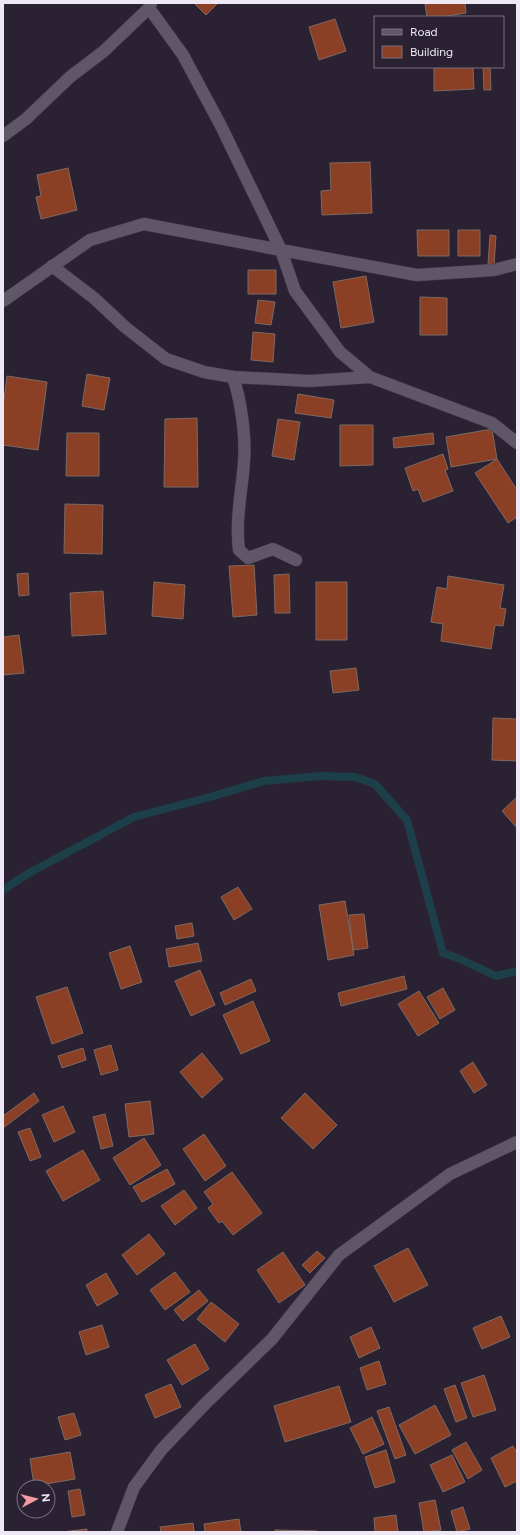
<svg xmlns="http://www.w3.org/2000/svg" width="520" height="1535" font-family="Figtree,sans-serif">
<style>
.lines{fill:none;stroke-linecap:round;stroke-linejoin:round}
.stream{stroke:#1c3f49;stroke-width:8}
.building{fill:#8b4025;stroke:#7f6962}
.minor-casing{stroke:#433c49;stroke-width:13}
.minor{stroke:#5f5667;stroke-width:12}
</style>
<rect width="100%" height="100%" fill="#2a2232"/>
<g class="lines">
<!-- stream -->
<path class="stream" d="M 3,890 L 29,873 L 134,817 L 210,797 L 264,781 L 320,776 L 355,777 L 375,784 L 407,820 L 443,953 L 460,959 L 496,976 L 517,971"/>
</g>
<!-- building -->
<path class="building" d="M 194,3 L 218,3 L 206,15 Z
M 433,3 L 465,3 L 466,13 L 441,17 L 427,17 L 425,4 Z
M 335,19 L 346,51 L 319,60 L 309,27 Z
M 434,67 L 473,67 L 474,89 L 434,91 Z
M 483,67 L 490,67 L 491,90 L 484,90 Z
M 370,162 L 372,213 L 322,215 L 321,191 L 331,190 L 330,163 Z
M 68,168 L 77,210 L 41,219 L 36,197 L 41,196 L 37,175 Z
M 417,230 L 449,230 L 449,256 L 418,256 Z
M 458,230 L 480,230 L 480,256 L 458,256 Z
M 490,235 L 496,236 L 494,265 L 488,264 Z
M 248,270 L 276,270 L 276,294 L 248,294 Z
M 366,276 L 374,322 L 341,328 L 333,282 Z
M 420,297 L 447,298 L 447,335 L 420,335 Z
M 258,300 L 275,302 L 271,325 L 255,323 Z
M 253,332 L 275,334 L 273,362 L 251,360 Z
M 87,374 L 110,378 L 104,410 L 82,406 Z
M 7,376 L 47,382 L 38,450 L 3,445 L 3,408 Z
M 298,394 L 334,400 L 331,418 L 295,413 Z
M 197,418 L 198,487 L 164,487 L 165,419 Z
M 278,419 L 300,422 L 294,460 L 272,456 Z
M 340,425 L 373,425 L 373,465 L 340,466 Z
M 492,429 L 497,459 L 451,467 L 446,437 Z
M 67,433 L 99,433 L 99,476 L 66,476 Z
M 433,433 L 434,444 L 394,448 L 393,438 Z
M 443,454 L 448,469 L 445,470 L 453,491 L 423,502 L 418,489 L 413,491 L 405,468 Z
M 497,459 L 517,490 L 517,517 L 508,523 L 475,473 Z
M 65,504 L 103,505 L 102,554 L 64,553 Z
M 254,565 L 257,615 L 233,617 L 229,566 Z
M 28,573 L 29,595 L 19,596 L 17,574 Z
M 289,574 L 290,613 L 275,613 L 274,575 Z
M 448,576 L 504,585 L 500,608 L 506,609 L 503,626 L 495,625 L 491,649 L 441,641 L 443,624 L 431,622 L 437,587 L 447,589 Z
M 154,582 L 185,585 L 183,619 L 152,616 Z
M 316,582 L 347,582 L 347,640 L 316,640 Z
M 103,591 L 106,634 L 72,636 L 70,593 Z
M 19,635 L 24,673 L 3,675 L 3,637 Z
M 356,668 L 359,690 L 333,693 L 330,671 Z
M 493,718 L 517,719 L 517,761 L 492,760 Z
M 517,797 L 517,828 L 502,811 Z
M 238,887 L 252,909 L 234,920 L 221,897 Z
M 345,901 L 354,955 L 328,960 L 319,905 Z
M 364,914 L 368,948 L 353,950 L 349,915 Z
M 192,923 L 194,936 L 177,939 L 175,926 Z
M 198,943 L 202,961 L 169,967 L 166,949 Z
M 130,946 L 142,982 L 121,989 L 109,953 Z
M 200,970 L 215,1005 L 191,1016 L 175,981 Z
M 404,976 L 407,989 L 341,1006 L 338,993 Z
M 251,979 L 256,991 L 225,1005 L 220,993 Z
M 67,987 L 83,1033 L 52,1044 L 36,997 Z
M 443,988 L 455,1010 L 440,1019 L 427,997 Z
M 419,991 L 439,1023 L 418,1036 L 398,1004 Z
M 253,1001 L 270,1041 L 241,1054 L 223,1015 Z
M 111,1045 L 118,1070 L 101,1075 L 94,1050 Z
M 83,1048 L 86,1060 L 62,1068 L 58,1056 Z
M 202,1053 L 223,1079 L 202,1098 L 180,1072 Z
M 473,1062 L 487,1085 L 474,1093 L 460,1071 Z
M 34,1093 L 39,1101 L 3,1128 L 3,1116 Z
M 305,1093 L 337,1125 L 313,1149 L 281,1118 Z
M 150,1101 L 154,1134 L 129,1137 L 125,1104 Z
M 63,1106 L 75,1132 L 54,1142 L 42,1115 Z
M 105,1114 L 113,1146 L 101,1149 L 93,1117 Z
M 30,1128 L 41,1157 L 30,1161 L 18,1132 Z
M 204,1134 L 226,1166 L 205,1181 L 183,1149 Z
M 144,1138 L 161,1165 L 130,1185 L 113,1158 Z
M 83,1150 L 100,1180 L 63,1201 L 46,1171 Z
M 167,1169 L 175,1184 L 142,1202 L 133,1187 Z
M 232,1172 L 262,1213 L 233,1235 L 222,1221 L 219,1223 L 208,1208 L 213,1204 L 204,1192 Z
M 184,1190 L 197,1208 L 175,1225 L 161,1206 Z
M 149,1234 L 165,1254 L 137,1275 L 122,1255 Z
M 408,1248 L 428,1285 L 394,1302 L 374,1266 Z
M 317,1251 L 325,1258 L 310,1273 L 302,1265 Z
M 283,1252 L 305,1285 L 279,1303 L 257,1270 Z
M 175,1272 L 190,1292 L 165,1310 L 150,1290 Z
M 106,1273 L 118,1294 L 97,1306 L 86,1285 Z
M 199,1290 L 208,1301 L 183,1321 L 174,1310 Z
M 211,1302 L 239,1324 L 225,1342 L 197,1319 Z
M 501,1316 L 510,1337 L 482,1349 L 473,1328 Z
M 102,1325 L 109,1347 L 86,1355 L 79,1332 Z
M 371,1327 L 380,1348 L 359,1358 L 350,1337 Z
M 195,1344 L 209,1369 L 182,1385 L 167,1360 Z
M 379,1361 L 386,1384 L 367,1390 L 360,1368 Z
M 484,1375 L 496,1410 L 473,1417 L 461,1383 Z
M 171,1384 L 181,1407 L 155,1418 L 145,1395 Z
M 455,1385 L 467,1418 L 456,1422 L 444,1389 Z
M 339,1386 L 351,1422 L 285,1442 L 274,1406 Z
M 435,1405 L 451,1435 L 415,1454 L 399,1425 Z
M 389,1407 L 406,1455 L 395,1459 L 377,1411 Z
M 74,1413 L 81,1435 L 65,1440 L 58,1417 Z
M 372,1417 L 384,1444 L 363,1454 L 350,1428 Z
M 466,1442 L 482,1470 L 468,1479 L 452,1450 Z
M 513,1446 L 517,1453 L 517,1481 L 505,1487 L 491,1458 Z
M 386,1450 L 395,1482 L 375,1488 L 365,1457 Z
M 70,1452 L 75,1479 L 34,1486 L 30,1459 Z
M 452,1455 L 465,1482 L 443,1492 L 430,1465 Z
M 80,1489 L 85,1515 L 72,1517 L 68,1491 Z
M 435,1500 L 441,1530 L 424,1532 L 419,1503 Z
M 463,1507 L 470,1529 L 457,1532 L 451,1511 Z
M 396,1515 L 398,1532 L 375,1532 L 374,1518 Z
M 239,1519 L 241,1532 L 205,1532 L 204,1524 Z
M 193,1523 L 194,1532 L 161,1532 L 160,1527 Z
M 87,1529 L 87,1532 L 62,1532 Z
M 275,1530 L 317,1531 L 317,1532 L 275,1532 Z"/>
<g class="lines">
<!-- minor casing -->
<g class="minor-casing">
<path id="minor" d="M 149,8 L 183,55 L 221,126 L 281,250 L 417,275 L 494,270 L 517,264
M 3,136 L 26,119 L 70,77 L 104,51 L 149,8 L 151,3
M 52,266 L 94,298 L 125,327 L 166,359 L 204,372 L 233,377 C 241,400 246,437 244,462 C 242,491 235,520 239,550 L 248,558 L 273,549 L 296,560
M 3,301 L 90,240 L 144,224 L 281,250 L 295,291 L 340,352 L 370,377 L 492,423 L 517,443
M 233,377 L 310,381 L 370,377
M 117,1532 L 134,1487 L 162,1449 L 205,1404 L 272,1339 L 339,1255 L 450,1174 L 517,1142"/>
</g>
<!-- minor -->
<use href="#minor" class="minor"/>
</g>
<!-- border -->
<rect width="520" height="1535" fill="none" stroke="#ede8f3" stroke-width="8"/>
<!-- legend -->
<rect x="374" y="16" width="130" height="52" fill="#2a2232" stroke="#78717f"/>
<rect x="382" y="29" width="20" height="6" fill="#5f5667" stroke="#78717f"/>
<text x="410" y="36" font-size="12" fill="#ede8f3">Road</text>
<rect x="382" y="46" width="20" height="12" fill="#8b4025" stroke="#78717f"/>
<text x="410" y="56" font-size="12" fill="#ede8f3">Building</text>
<!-- north arrow -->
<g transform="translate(36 1499) rotate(83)"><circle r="19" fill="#2a2232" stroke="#78717f"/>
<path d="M0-3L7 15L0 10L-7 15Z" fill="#f49aa2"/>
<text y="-6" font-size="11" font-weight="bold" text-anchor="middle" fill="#ede8f3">N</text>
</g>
</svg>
